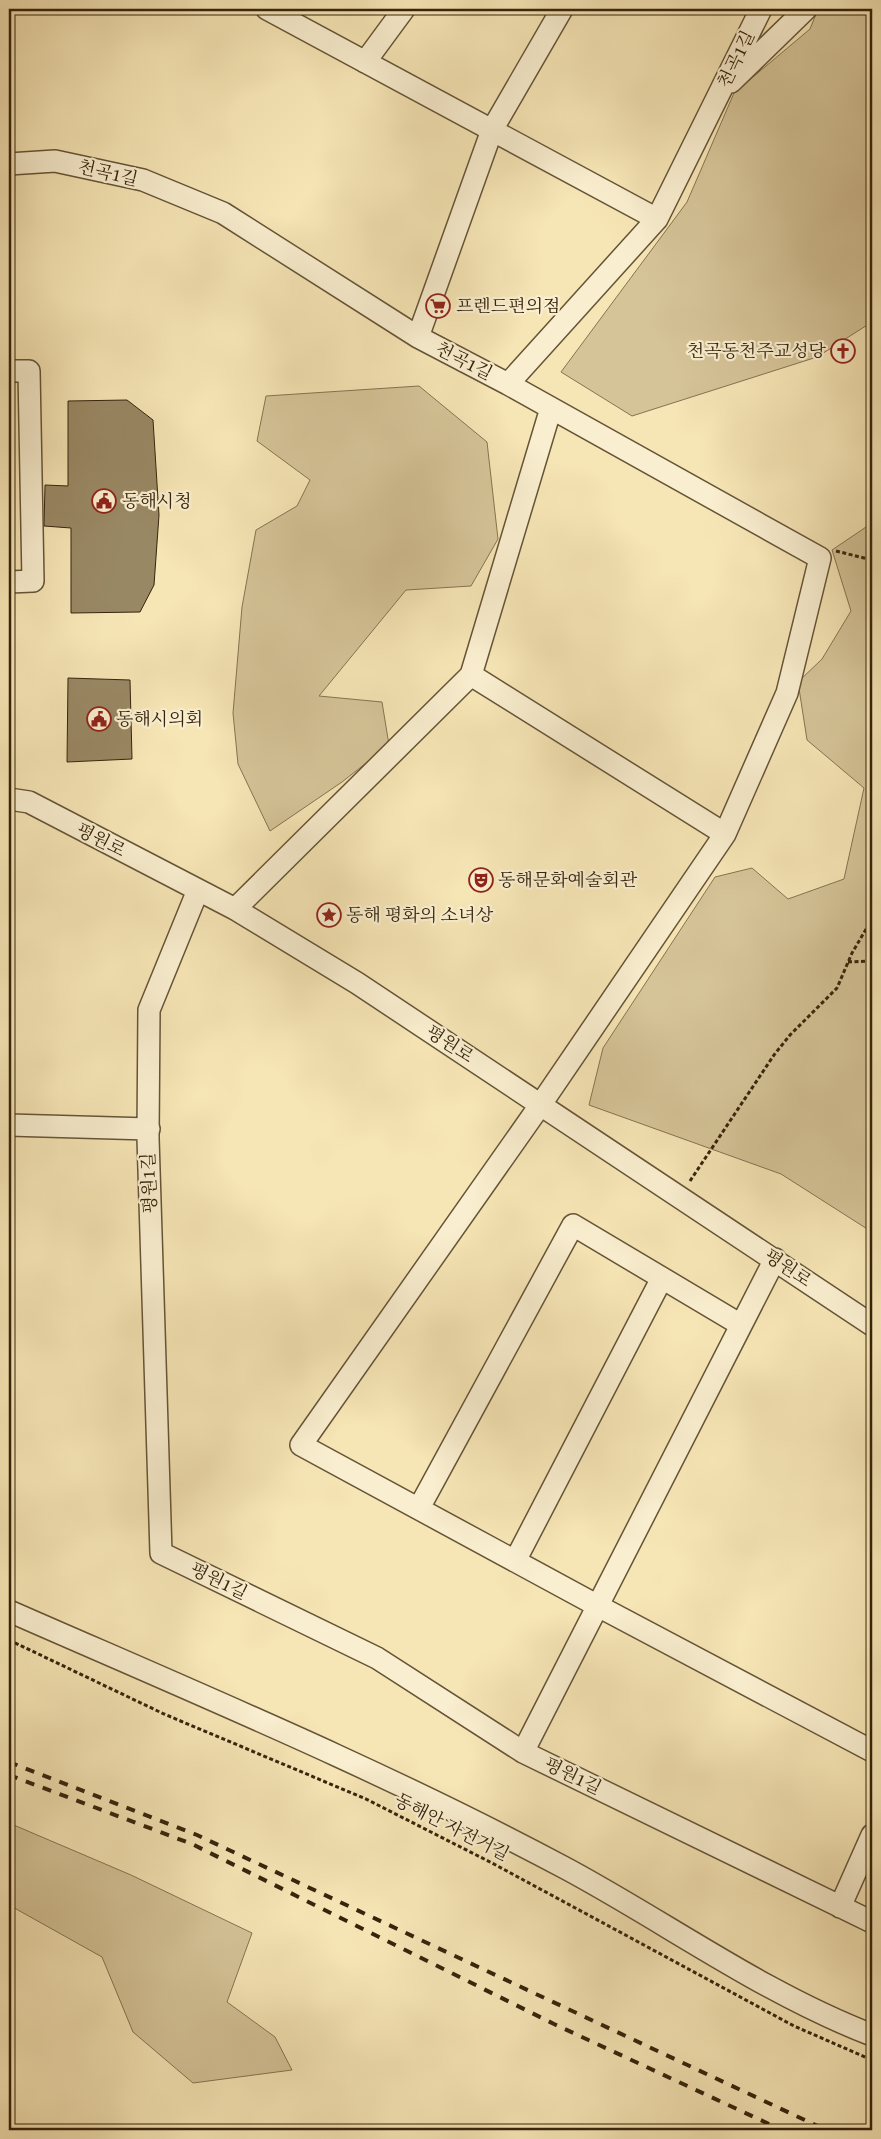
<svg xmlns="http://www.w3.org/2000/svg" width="881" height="2139" font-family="'Gentium Book Plus','Noto Serif KR',serif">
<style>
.green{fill:#d5c498;stroke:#857452}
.building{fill:#998864;stroke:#35240c}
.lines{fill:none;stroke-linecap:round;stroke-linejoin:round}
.minor-casing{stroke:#655436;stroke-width:24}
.path{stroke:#35240c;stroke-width:3;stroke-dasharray:4 2.5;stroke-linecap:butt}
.minor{stroke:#f9eecf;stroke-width:21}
.rail{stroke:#35240c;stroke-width:4;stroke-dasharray:9 9;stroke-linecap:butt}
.labels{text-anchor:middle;stroke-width:4.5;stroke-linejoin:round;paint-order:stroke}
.street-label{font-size:18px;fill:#35240c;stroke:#f9eecf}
.poi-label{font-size:18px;fill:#35240c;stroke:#f9eecf;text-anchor:start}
</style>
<rect width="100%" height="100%" fill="#f6e5b5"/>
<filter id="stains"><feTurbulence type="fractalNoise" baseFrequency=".004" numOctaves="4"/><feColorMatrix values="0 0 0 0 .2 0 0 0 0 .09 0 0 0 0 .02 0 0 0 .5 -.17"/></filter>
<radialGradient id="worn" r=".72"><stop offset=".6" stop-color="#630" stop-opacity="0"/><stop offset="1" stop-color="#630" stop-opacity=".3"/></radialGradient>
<!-- green -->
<path class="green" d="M 818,9 L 872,9 L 872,322 L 817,357 L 632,416 L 561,372 L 687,202 L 734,93 L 810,29 Z
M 419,386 L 487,442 L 498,539 L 471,586 L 406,590 L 319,696 L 382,702 L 389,745 L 342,782 L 270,831 L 238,764 L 233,713 L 242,607 L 256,530 L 297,506 L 310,480 L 257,441 L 266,396 Z
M 872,523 L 872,1232 L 781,1174 L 589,1105 L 603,1048 L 715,877 L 752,868 L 788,899 L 844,879 L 864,788 L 807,740 L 798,682 L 822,659 L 851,611 L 832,550 Z
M 9,1823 L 131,1875 L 252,1933 L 227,2002 L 275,2037 L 292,2070 L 193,2083 L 133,2032 L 102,1957 L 9,1905 Z"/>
<!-- building -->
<path class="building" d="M 127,400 L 153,420 L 159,515 L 154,585 L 140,612 L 71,613 L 71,528 L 44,526 L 45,485 L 68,486 L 68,401 Z
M 68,678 L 130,680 L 132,759 L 67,762 Z"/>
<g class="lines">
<!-- minor casing -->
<g class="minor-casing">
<path id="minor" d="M 267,9 L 657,219
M 365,62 L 404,9
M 731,82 L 806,9
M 9,164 L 55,161 L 143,180 L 223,213 L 418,337 L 508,384 L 657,219 L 761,9
M 418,337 L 492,130 L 562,9
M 9,371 L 29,371 L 33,581 L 9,582
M 508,384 L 820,558 L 787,693 L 725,834 L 541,1104 L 301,1445 L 598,1606 L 872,1751
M 471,675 L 725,834
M 9,799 L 29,802 L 235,909 L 357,983 L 872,1325
M 198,890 L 149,1010 L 148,1138 L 161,1553 L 377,1658 L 523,1752 L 872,1922
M 235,909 L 471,675 L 551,408
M 9,1125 L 149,1129
M 419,1508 L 573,1225 L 741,1325
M 515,1561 L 662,1278
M 9,1611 C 196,1693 386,1772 567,1869 C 669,1924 763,1993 872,2035
M 523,1752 L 775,1259
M 840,1907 L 872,1835"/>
</g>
<!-- path -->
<path class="path" d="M 836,551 L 872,560
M 848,962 L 872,961
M 690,1181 L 774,1055 L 790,1035 L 837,988 L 852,953 L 872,919
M 9,1640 L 164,1714 L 366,1799 L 492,1863 L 794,2026 L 872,2060"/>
<!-- minor -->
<use href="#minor" class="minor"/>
<!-- rail -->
<path class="rail" d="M 9,1762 L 197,1835 L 826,2130
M 9,1775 L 192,1844 L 554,2024 L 782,2130"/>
</g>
<!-- icons -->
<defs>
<g id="supermarket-ring" transform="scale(1.25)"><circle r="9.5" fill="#f9eecf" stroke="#8f2418" stroke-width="1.5"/><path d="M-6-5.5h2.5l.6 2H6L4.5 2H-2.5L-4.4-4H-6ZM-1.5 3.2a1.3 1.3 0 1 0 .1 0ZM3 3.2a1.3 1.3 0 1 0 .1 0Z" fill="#8f2418"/></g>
<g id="church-ring" transform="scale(1.25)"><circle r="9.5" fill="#f9eecf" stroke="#8f2418" stroke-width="1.5"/><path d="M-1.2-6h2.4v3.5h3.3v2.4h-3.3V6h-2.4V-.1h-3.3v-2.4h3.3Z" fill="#8f2418"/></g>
<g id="civic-ring" transform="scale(1.25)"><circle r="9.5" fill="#f9eecf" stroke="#8f2418" stroke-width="1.5"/><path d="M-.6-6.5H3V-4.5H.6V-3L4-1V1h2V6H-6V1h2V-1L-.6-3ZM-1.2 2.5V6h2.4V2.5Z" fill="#8f2418"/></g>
<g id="theatre-ring" transform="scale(1.25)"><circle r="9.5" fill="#f9eecf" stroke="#8f2418" stroke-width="1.5"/><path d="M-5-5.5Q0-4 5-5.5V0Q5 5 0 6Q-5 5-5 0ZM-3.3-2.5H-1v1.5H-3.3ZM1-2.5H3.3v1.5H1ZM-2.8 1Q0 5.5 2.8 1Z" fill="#8f2418"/></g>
<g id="sight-ring" transform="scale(1.25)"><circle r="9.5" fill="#f9eecf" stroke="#8f2418" stroke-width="1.5"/><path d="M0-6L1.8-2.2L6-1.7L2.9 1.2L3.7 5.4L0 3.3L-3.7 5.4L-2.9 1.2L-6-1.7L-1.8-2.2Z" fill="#8f2418"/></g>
</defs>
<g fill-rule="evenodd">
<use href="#supermarket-ring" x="438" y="306"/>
<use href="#church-ring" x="843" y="351"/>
<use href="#civic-ring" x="104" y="501"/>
<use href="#civic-ring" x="99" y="719"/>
<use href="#theatre-ring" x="481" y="880"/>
<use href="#sight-ring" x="329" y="915"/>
</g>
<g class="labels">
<!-- street labels -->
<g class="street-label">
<text transform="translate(736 59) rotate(-64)" y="6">천곡1길</text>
<text transform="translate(108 173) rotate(13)" y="6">천곡1길</text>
<text transform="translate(464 361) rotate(27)" y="6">천곡1길</text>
<text transform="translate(101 840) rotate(27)" y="6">평원로</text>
<text transform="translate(450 1044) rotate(33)" y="6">평원로</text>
<text transform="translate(149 1183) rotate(-92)" y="6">평원1길</text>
<text transform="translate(788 1268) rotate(34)" y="6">평원로</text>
<text transform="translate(219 1581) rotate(26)" y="6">평원1길</text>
<text transform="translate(573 1776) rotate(26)" y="6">평원1길</text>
<text transform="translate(452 1827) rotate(27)" y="6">동해안 자전거길</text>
</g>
<!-- poi labels -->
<g class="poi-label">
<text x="456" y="312">프렌드편의점</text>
<text x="826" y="357" text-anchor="end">천곡동천주교성당</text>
<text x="122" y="507">동해시청</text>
<text x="116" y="725">동해시의회</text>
<text x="498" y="886">동해문화예술회관</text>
<text x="346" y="921">동해 평화의 소녀상</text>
</g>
</g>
<!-- margin -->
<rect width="881" height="2139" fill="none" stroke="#f6e5b5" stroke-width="30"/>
<rect x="10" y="10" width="861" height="2119" fill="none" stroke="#35240c" stroke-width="2.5"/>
<rect x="15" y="15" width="851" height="2109" fill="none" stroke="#35240c"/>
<rect width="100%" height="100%" filter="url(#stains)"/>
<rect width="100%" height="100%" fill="url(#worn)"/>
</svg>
